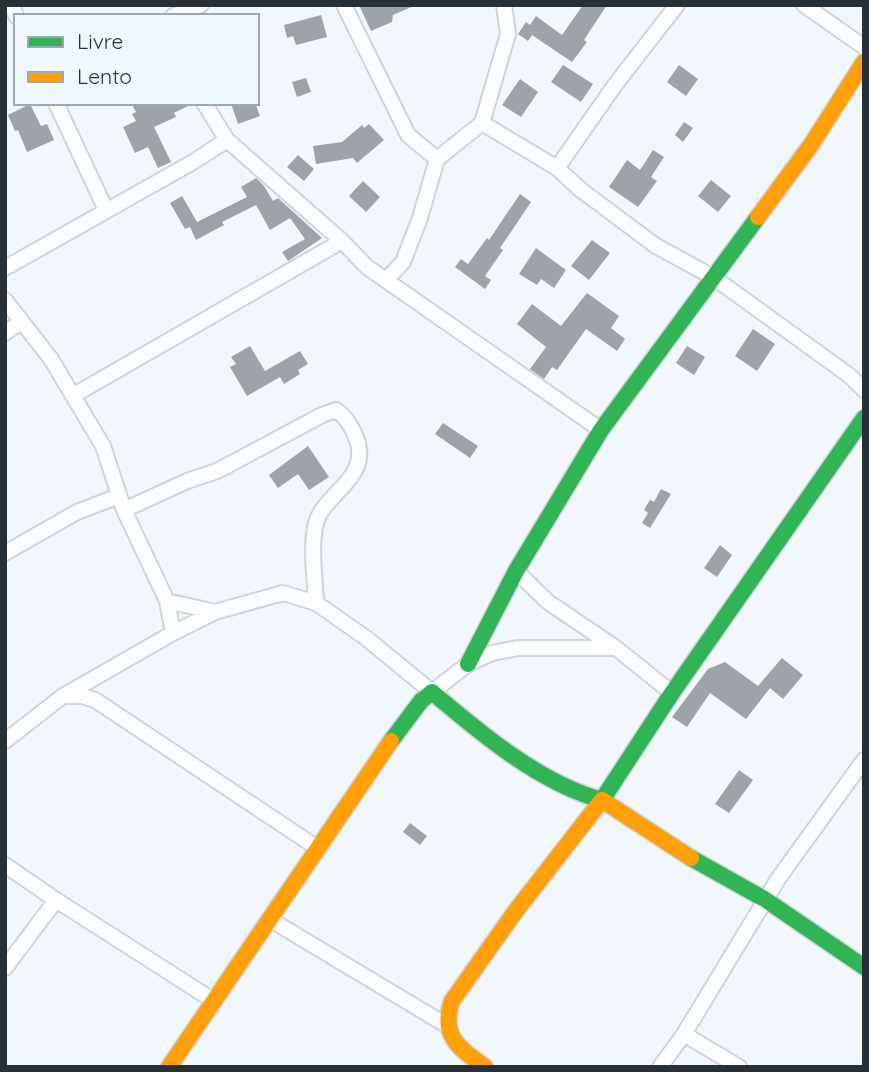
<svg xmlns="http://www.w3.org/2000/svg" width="869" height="1072" font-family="Quicksand,sans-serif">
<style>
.building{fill:#9ea3a8}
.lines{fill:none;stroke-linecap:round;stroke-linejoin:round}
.street-casing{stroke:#ced4da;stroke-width:18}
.fast-casing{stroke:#ced4da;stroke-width:19}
.slow-casing{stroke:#ced4da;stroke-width:19}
.street{stroke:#fdfeff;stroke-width:14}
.fast{stroke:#30b455;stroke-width:16}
.slow{stroke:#ff9f0a;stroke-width:16}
</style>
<rect width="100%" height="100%" fill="#f2f7fc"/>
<!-- building -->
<path class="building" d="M 359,5 L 416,5 L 393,15 L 392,22 L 371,31 Z
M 583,5 L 607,5 L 584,40 L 587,42 L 572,62 L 532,35 L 528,41 L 518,34 L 526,22 L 530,25 L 536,16 L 562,35 Z
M 321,15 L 327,37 L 296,45 L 293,36 L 287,38 L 284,25 Z
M 563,65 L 593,84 L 581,102 L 551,82 Z
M 679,65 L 698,79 L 686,96 L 667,82 Z
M 306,78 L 311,92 L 297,97 L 292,82 Z
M 520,79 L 538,92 L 521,117 L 502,105 Z
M 131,103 L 194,103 L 174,113 L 176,117 L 154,127 L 171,162 L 158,168 L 148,147 L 135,153 L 123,127 L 136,121 L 132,114 L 136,112 Z
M 231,103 L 255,103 L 260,116 L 238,124 Z
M 30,104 L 41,126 L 47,124 L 54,140 L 27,152 L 18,130 L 15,131 L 8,115 Z
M 684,122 L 693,128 L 683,142 L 675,135 Z
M 369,124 L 384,140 L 357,163 L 353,158 L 316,164 L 313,146 L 342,142 L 362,125 L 364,128 Z
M 653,150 L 664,157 L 651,177 L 657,181 L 638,207 L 609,187 L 627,160 L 640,170 Z
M 298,155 L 314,169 L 304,181 L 287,167 Z
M 256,178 L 264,186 L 273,201 L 278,198 L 322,238 L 288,261 L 282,252 L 305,239 L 290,218 L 270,230 L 256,205 L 222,222 L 224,225 L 196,240 L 190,227 L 185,229 L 170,203 L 182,196 L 197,222 L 247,197 L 241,187 Z
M 711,180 L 731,196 L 718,212 L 698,196 Z
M 363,181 L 380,197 L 366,212 L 349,196 Z
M 520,194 L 531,202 L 500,248 L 503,250 L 485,276 L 491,280 L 485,289 L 455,267 L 461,259 L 468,264 L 487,238 L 489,240 Z
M 592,240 L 610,253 L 589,280 L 571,266 Z
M 536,248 L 566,270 L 554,288 L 541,279 L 537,285 L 519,274 Z
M 587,293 L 619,316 L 611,328 L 625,339 L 617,351 L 586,329 L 557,370 L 552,367 L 544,379 L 530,369 L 546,347 L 517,324 L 532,304 L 561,326 Z
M 753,329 L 775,344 L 757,371 L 735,356 Z
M 250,346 L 265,371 L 300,351 L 308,364 L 298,370 L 300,374 L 284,384 L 280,377 L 247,396 L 230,367 L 236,364 L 231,357 Z
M 687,346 L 705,357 L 694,375 L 676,363 Z
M 443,423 L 478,446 L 470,458 L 435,434 Z
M 308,446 L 329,477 L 309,490 L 298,474 L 278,488 L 269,475 Z
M 661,489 L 671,494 L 650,528 L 642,523 L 648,513 L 644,510 L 650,500 L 654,502 Z
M 720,545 L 732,555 L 717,577 L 704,568 Z
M 782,658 L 803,675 L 783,699 L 770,688 L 746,719 L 710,693 L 687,727 L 672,717 L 708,669 L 725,662 L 758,686 Z
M 739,770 L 753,780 L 729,813 L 715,804 Z
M 410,823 L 427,836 L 420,845 L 403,832 Z"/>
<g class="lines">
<!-- street casing -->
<g class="street-casing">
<path id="street" d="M 12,5 L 16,16
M 344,5 L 408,135 L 437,159
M 804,5 L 864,47
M 173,16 L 201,5
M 56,103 L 106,210
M 204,103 L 227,140 L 342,241 L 367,267 L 601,430
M 482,123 L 557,168 L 581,190 L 656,246 L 713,277 L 850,376 L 864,390
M 557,168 L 615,85 L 677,5
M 5,268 L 193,162 L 227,140
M 386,280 L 403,262 L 420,218 L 437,159 L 482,123 L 508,34 L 504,5
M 5,300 L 51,359 L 103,446 L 124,510 L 167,601 L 173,633 L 63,696 L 5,741
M 5,333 L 21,322
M 74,395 L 342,241
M 124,510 L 187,481 L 217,471 L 322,415 L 336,410 C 346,417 350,424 355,435 C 374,478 325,491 316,523 C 310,547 315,578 316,603
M 5,553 L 77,512 L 119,496
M 516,571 L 548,602 L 616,648
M 167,601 L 215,612
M 173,633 L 215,612 L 283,593 L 316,603 L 366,638 L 432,692 L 468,664 L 492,653 L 518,648 L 616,648 L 672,693
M 65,696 L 82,696 L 95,700 L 319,849
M 5,865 L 56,900 L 5,968
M 56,900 L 214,1001
M 271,920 L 446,1025
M 684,1034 L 739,1067
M 660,1067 L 684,1034 L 778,879 L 864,760"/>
</g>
<!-- fast casing -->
<g class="fast-casing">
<path id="fast" d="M 468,664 L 516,571 L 601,430 L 758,217
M 391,741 L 421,701 L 432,692 C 480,733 541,784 602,800 L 672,693 L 864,418
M 691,858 L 766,900 L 864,967"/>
</g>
<!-- slow casing -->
<g class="slow-casing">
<path id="slow" d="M 758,217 L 811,145 L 864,62
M 169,1067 L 391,741
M 485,1067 C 459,1048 440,1036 452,1001 L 515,912 L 602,800 L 691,858"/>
</g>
<!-- street -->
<use href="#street" class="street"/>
<!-- fast -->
<use href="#fast" class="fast"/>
<!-- slow -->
<use href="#slow" class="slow"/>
</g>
<!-- border -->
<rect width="869" height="1072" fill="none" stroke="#273036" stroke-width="14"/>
<!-- legend -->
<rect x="14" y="14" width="245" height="91" fill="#eff8ff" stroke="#9fa8af" stroke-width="2"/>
<rect x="28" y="37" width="35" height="10" fill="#30b455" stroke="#9fa8af" stroke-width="2"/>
<text x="77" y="49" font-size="21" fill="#273036">Livre</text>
<rect x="28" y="72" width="35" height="10" fill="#ff9f0a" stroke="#9fa8af" stroke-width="2"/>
<text x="77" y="84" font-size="21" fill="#273036">Lento</text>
</svg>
